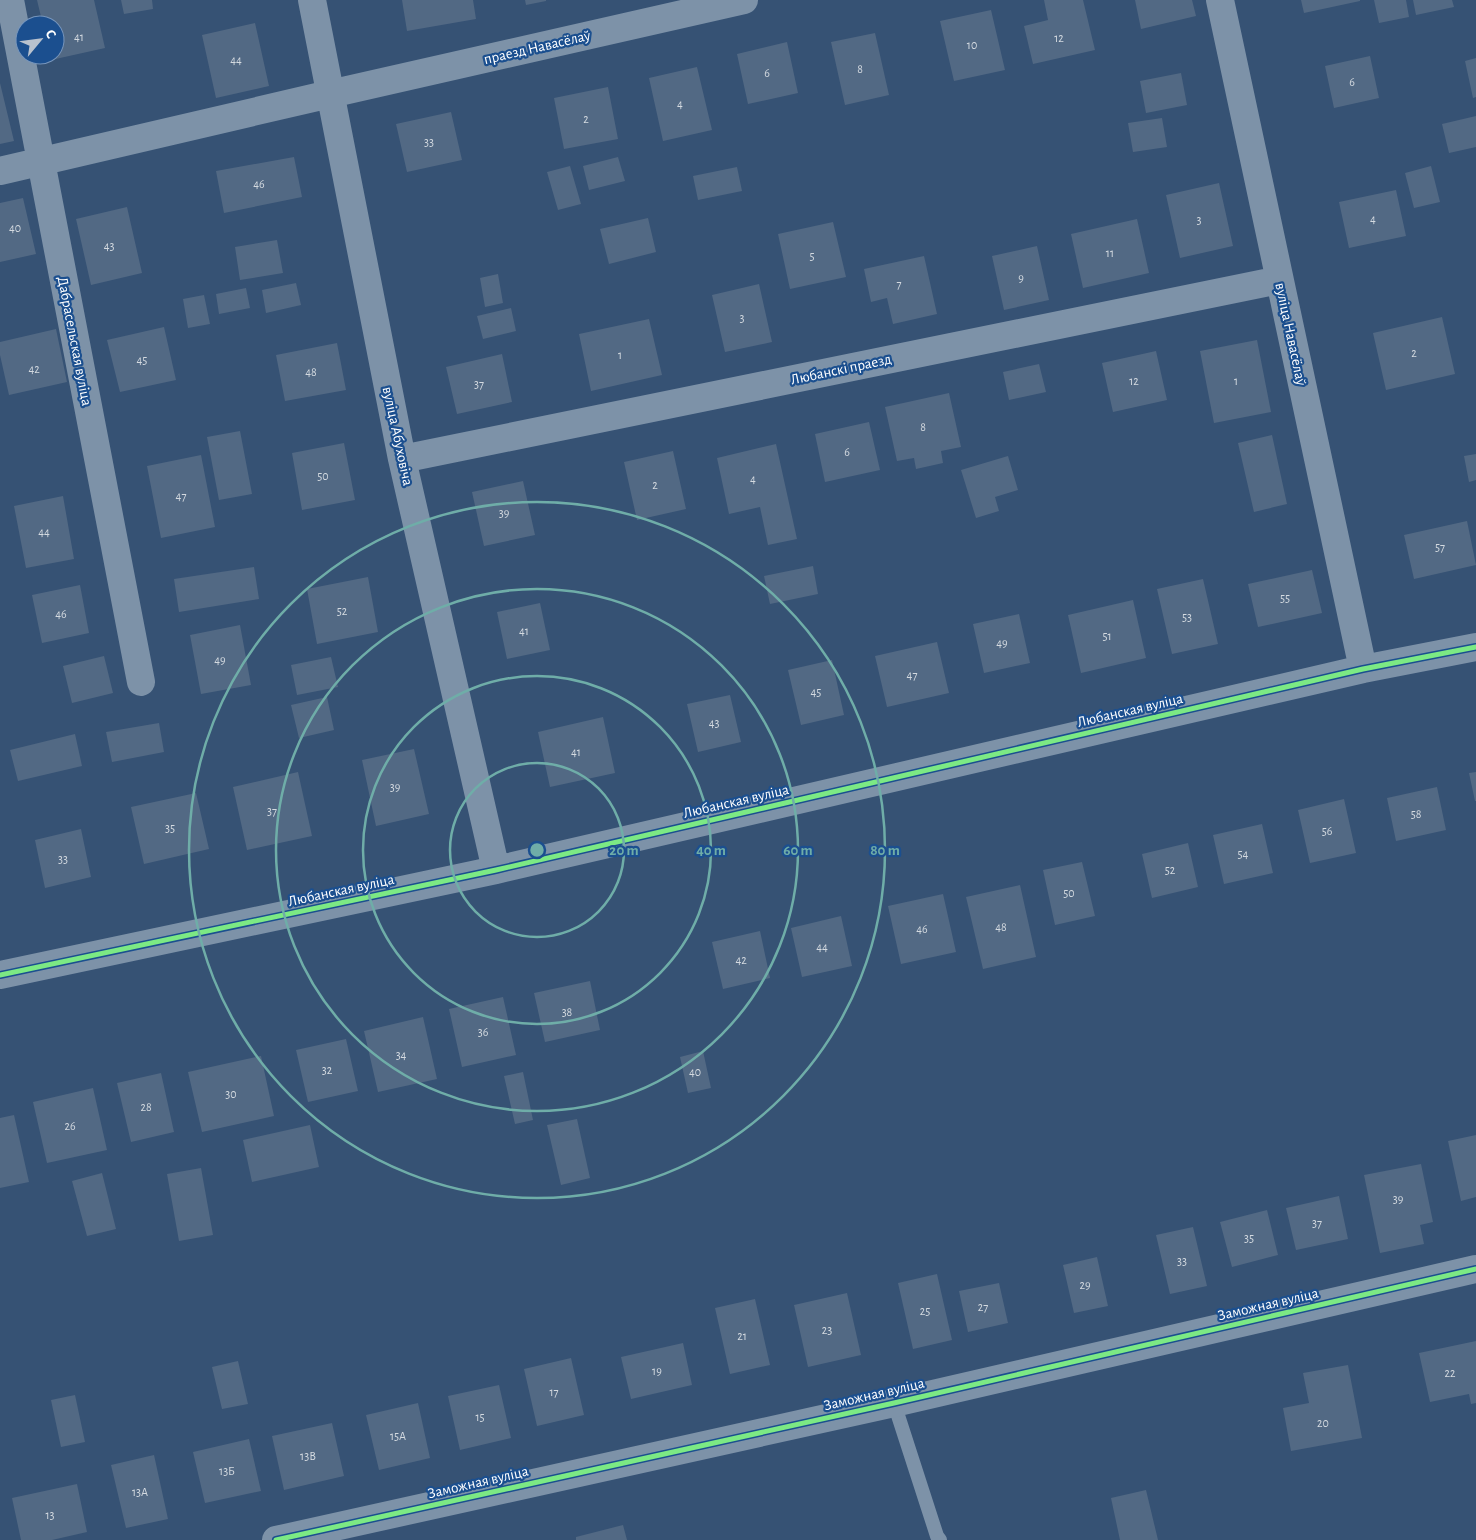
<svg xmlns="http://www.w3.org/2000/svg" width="1476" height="1540" font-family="'Alegreya Sans',sans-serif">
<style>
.building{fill:#526984}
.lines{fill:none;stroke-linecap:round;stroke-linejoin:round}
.lane{stroke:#7d92a8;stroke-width:14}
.street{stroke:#7d92a8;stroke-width:28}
.cycleway-casing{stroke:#1b4f8f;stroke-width:8}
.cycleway{stroke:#7ce984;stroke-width:5}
.ring{fill:none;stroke:#6fada8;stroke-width:2.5}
.labels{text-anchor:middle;stroke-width:4.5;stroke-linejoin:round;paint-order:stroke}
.number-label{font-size:12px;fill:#d4dae0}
.street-label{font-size:15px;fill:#fff;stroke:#1b4f8f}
.centre{fill:#6fada8;stroke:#1b4f8f;stroke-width:2.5}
.ring-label{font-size:15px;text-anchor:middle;font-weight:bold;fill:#6fada8;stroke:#1b4f8f;stroke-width:4.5;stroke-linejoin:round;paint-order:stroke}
</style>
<rect width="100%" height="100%" fill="#365274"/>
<!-- building -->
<path class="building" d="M 37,0 L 94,0 L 105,48 L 51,60 L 49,55 L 55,55 L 55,25 L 43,25 Z
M 121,0 L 152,0 L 153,9 L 124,14 Z
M 402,0 L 473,0 L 476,19 L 407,31 Z
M 525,0 L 546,0 L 546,1 L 526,5 Z
M 1044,0 L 1083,0 L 1095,50 L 1033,64 L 1024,26 L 1048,20 Z
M 1135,0 L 1192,0 L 1196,16 L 1141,29 Z
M 1301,0 L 1360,0 L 1360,1 L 1304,13 Z
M 1374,0 L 1406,0 L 1409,17 L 1379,23 Z
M 1413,0 L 1452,0 L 1454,7 L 1416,15 Z
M 991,10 L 1005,70 L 954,81 L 940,21 Z
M 255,23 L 269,86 L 216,98 L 202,35 Z
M 875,33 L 889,95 L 845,105 L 831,42 Z
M 787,42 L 798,93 L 748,104 L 737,54 Z
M 1370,56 L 1379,98 L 1334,108 L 1325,66 Z
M 1476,58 L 1476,97 L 1473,98 L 1465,61 Z
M 697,67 L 712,130 L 663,141 L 649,78 Z
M 1181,73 L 1187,105 L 1146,113 L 1140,81 Z
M 0,83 L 14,141 L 0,144 Z
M 608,87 L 618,139 L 564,149 L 554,98 Z
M 451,112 L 462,160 L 407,172 L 396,124 Z
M 1476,116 L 1476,147 L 1449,153 L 1442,124 Z
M 1162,118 L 1167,147 L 1133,152 L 1128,123 Z
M 294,157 L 302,197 L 224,213 L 216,171 Z
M 618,157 L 625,181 L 589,190 L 583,166 Z
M 570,166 L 581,204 L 558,210 L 547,172 Z
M 1431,166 L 1440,202 L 1414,208 L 1405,173 Z
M 737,167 L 742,191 L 698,200 L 693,176 Z
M 1219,183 L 1233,246 L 1180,258 L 1166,195 Z
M 1396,190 L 1406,236 L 1349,248 L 1339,202 Z
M 23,198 L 36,254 L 0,262 L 0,203 Z
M 127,207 L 142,273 L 91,285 L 76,219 Z
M 648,218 L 656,252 L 609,264 L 600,229 Z
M 1137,219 L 1149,273 L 1083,288 L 1071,234 Z
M 833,222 L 846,277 L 790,289 L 778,234 Z
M 277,240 L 283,273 L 240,280 L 235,247 Z
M 1037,246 L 1049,300 L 1004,310 L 992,256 Z
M 924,256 L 937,314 L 893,324 L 887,298 L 871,302 L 864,269 Z
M 498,274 L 503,303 L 485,307 L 480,278 Z
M 296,283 L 301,305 L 266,313 L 262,290 Z
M 759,284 L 772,342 L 725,352 L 712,295 Z
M 246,288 L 250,308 L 219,314 L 216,294 Z
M 204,295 L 210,324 L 188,328 L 183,299 Z
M 511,308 L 516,331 L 483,339 L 477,316 Z
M 1442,317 L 1455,374 L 1386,390 L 1373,333 Z
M 649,319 L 662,375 L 591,391 L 579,334 Z
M 164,327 L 176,380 L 120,392 L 107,340 Z
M 56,329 L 67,382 L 9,395 L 0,355 L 0,342 Z
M 1257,340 L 1271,412 L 1214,423 L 1200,351 Z
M 337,343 L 346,390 L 285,401 L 276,355 Z
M 1156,351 L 1167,400 L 1113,412 L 1102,363 Z
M 502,354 L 512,402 L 457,414 L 446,367 Z
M 1039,364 L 1046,392 L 1009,400 L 1003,372 Z
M 949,393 L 961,447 L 941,451 L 943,463 L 916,469 L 914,458 L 897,461 L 885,407 Z
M 869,422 L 880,470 L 825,482 L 815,434 Z
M 240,431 L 252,494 L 219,500 L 207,437 Z
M 1272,435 L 1287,504 L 1254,512 L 1238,443 Z
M 344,443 L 355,500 L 302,510 L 292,453 Z
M 776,444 L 797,539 L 768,545 L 760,507 L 729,514 L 717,458 Z
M 673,451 L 686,509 L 637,520 L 624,462 Z
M 1476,454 L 1476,480 L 1469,482 L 1464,456 Z
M 201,455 L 215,527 L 161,538 L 147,466 Z
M 1008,456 L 1018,490 L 995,497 L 999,511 L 976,518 L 961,470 Z
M 523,481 L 535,535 L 484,546 L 472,492 Z
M 63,496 L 74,559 L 26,568 L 14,506 Z
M 1467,521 L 1476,565 L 1414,579 L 1404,535 Z
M 813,566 L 818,594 L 770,604 L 764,576 Z
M 254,567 L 259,599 L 179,612 L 174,579 Z
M 1312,570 L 1322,613 L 1258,627 L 1248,584 Z
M 368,577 L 378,632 L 317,644 L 307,589 Z
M 1203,579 L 1218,644 L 1172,654 L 1157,589 Z
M 80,585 L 89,633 L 42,643 L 32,595 Z
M 1133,600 L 1146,658 L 1081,673 L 1068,615 Z
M 540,603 L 550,650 L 507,659 L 497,612 Z
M 1019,614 L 1030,663 L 984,673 L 973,624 Z
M 240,625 L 251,685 L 201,694 L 190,635 Z
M 937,642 L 949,693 L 887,707 L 875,656 Z
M 104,656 L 113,693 L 72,703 L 63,666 Z
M 331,657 L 338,687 L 297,695 L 291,665 Z
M 832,660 L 844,715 L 801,725 L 788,670 Z
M 730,695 L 741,742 L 698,752 L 687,704 Z
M 327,697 L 334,730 L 299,738 L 291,705 Z
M 603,717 L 615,773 L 550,787 L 538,732 Z
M 159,723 L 164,752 L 112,762 L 106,732 Z
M 75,734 L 82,766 L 18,781 L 10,750 Z
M 414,749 L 429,814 L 376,826 L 362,760 Z
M 298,772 L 312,836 L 247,850 L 233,787 Z
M 1476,772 L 1476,801 L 1475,801 L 1469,773 Z
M 1437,787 L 1446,830 L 1396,841 L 1387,798 Z
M 196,793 L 209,849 L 144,864 L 131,807 Z
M 1344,799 L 1356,853 L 1310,863 L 1298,810 Z
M 1262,824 L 1273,873 L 1224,884 L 1213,835 Z
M 81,829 L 91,877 L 45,888 L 35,840 Z
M 1188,843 L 1198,887 L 1152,898 L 1142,854 Z
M 1082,862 L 1095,916 L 1055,925 L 1043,870 Z
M 1020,885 L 1036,957 L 983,969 L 966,897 Z
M 943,894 L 956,952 L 901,964 L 888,906 Z
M 841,916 L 852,966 L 802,977 L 791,928 Z
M 760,931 L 770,978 L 723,989 L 712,942 Z
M 590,981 L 600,1030 L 545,1042 L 534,993 Z
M 503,997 L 516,1055 L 462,1067 L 449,1009 Z
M 423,1017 L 437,1079 L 378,1092 L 364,1031 Z
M 346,1039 L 358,1091 L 308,1102 L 296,1050 Z
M 703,1051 L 711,1088 L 688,1093 L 680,1057 Z
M 261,1056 L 274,1116 L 202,1132 L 188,1072 Z
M 523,1072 L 533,1120 L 515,1124 L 504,1076 Z
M 161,1073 L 174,1132 L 131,1142 L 117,1083 Z
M 93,1088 L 107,1150 L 47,1163 L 33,1102 Z
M 14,1115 L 29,1182 L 0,1188 L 0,1118 Z
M 577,1119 L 590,1178 L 561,1185 L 547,1125 Z
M 310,1125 L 319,1167 L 252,1182 L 243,1140 Z
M 1476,1135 L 1476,1197 L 1461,1201 L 1448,1141 Z
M 1421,1164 L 1433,1222 L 1420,1225 L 1424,1244 L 1380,1253 L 1364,1175 Z
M 201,1168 L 213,1235 L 179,1241 L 167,1174 Z
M 102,1173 L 116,1229 L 87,1236 L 72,1181 Z
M 1339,1196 L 1348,1239 L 1296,1250 L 1286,1208 Z
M 1267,1210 L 1278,1255 L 1232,1267 L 1220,1222 Z
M 1193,1227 L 1207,1286 L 1170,1294 L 1156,1235 Z
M 1097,1257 L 1108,1306 L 1074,1313 L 1063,1265 Z
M 937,1274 L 952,1340 L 913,1349 L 898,1283 Z
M 999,1283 L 1008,1323 L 968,1332 L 959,1291 Z
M 847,1293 L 861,1355 L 808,1367 L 794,1305 Z
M 755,1299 L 770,1365 L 730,1374 L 715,1308 Z
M 1476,1341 L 1476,1403 L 1471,1404 L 1469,1394 L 1430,1402 L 1419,1353 Z
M 683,1343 L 692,1385 L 631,1399 L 621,1357 Z
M 571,1358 L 584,1415 L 537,1426 L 524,1369 Z
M 238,1361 L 248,1404 L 222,1409 L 212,1367 Z
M 1348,1365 L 1362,1438 L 1291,1451 L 1283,1408 L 1309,1403 L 1303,1373 Z
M 499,1385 L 511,1438 L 460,1450 L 448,1396 Z
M 75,1395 L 85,1442 L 61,1447 L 51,1400 Z
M 418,1403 L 430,1458 L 379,1470 L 366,1415 Z
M 332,1423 L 344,1476 L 284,1490 L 272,1436 Z
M 249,1439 L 261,1491 L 205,1503 L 193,1452 Z
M 154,1455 L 168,1519 L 126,1528 L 111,1465 Z
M 77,1484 L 87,1532 L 52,1540 L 21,1540 L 12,1498 Z
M 1146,1490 L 1158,1540 L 1120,1540 L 1111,1498 Z
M 623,1525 L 627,1540 L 576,1540 L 576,1537 Z"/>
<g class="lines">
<!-- lane -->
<path class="lane" d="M 894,1403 L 937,1536 L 940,1540"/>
<!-- street -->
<path class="street" d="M 10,0 L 141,682
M 312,0 L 402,459 L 496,870
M 1220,0 L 1363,669
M 0,171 L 330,94 L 744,0
M 402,459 L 1279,280
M 0,975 L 496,870 L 1363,669 L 1476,647
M 276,1540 L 894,1403 L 1476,1269"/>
<!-- cycleway casing -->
<g class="cycleway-casing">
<path id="cycleway" d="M 0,975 L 496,870 L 1363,669 L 1476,647
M 276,1540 L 894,1403 L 1476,1269"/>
</g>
<!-- cycleway -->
<use href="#cycleway" class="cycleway"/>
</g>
<!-- distance rings -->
<g class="ring">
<circle cx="537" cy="850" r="87"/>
<circle cx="537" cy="850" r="174"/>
<circle cx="537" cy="850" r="261"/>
<circle cx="537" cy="850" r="348"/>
</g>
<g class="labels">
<!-- number labels -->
<g class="number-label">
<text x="79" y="41">41</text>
<text x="1059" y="42">12</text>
<text x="972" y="49">10</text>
<text x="236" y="64">44</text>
<text x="860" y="73">8</text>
<text x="767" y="77">6</text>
<text x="1352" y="86">6</text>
<text x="680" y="108">4</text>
<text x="586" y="123">2</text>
<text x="429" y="146">33</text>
<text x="259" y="188">46</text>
<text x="1373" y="223">4</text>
<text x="1199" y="224">3</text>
<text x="15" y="232">40</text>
<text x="109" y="250">43</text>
<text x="1110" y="257">11</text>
<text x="812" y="260">5</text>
<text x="1021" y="282">9</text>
<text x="899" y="288">7</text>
<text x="742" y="322">3</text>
<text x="1414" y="357">2</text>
<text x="620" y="359">1</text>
<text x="142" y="364">45</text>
<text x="34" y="373">42</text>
<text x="311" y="376">48</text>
<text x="1134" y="385">12</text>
<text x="1236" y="385">1</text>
<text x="479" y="388">37</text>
<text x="923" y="431">8</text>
<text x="847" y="456">6</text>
<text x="323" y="480">50</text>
<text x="753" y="483">4</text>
<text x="655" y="489">2</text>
<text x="181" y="500">47</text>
<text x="504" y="517">39</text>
<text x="44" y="536">44</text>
<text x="1440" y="551">57</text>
<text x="1285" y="602">55</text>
<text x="342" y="615">52</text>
<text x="61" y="618">46</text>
<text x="1187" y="621">53</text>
<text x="524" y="635">41</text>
<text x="1107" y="640">51</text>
<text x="1002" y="647">49</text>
<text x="220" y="664">49</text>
<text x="912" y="679">47</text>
<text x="816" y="696">45</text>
<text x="714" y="727">43</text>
<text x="576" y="756">41</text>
<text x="395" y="791">39</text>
<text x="272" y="815">37</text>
<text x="1416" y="818">58</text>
<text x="170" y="832">35</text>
<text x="1327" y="835">56</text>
<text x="1243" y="858">54</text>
<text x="63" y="863">33</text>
<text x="1170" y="874">52</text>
<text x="1069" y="897">50</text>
<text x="1001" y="931">48</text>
<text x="922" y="933">46</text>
<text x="822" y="951">44</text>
<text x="741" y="964">42</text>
<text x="567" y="1016">38</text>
<text x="483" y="1036">36</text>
<text x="401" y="1059">34</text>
<text x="327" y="1074">32</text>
<text x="695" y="1076">40</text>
<text x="231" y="1098">30</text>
<text x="146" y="1111">28</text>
<text x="70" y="1130">26</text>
<text x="1398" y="1203">39</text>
<text x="1317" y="1227">37</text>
<text x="1249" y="1242">35</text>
<text x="1182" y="1265">33</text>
<text x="1085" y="1289">29</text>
<text x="983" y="1311">27</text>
<text x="925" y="1315">25</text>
<text x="827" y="1334">23</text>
<text x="742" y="1340">21</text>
<text x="657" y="1375">19</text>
<text x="1450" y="1377">22</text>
<text x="554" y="1396">17</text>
<text x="480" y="1421">15</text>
<text x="1323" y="1427">20</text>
<text x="398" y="1440">15А</text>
<text x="308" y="1460">13В</text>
<text x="227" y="1475">13Б</text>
<text x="140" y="1496">13А</text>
<text x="50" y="1519">13</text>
</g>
<!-- street labels -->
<g class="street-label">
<text transform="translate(537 47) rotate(-13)" y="5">праезд Навасёлаў</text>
<text transform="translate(1291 334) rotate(78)" y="5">вуліца Навасёлаў</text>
<text transform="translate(75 341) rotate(79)" y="5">Дабрасельская вуліца</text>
<text transform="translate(841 369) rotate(-12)" y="5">Любанскі праезд</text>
<text transform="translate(398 436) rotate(78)" y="5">вуліца Абуховіча</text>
<text transform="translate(1130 710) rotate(-13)" y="5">Любанская вуліца</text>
<text transform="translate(736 801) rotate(-13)" y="5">Любанская вуліца</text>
<text transform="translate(341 890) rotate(-12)" y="5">Любанская вуліца</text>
<text transform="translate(1268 1304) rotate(-13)" y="5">Заможная вуліца</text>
<text transform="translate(874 1394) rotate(-13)" y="5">Заможная вуліца</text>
<text transform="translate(478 1482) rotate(-13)" y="5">Заможная вуліца</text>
</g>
</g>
<circle cx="537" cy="850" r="8" class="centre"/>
<g class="ring-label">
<text x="624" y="855">20 m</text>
<text x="711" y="855">40 m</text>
<text x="798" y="855">60 m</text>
<text x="885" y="855">80 m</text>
</g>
<!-- north arrow -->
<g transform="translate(40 40) rotate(61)"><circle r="24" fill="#1b4f8f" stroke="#7695bc"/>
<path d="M0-4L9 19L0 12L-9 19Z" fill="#b9c2ce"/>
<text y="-8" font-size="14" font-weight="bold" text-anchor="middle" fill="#ffffff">С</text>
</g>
</svg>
